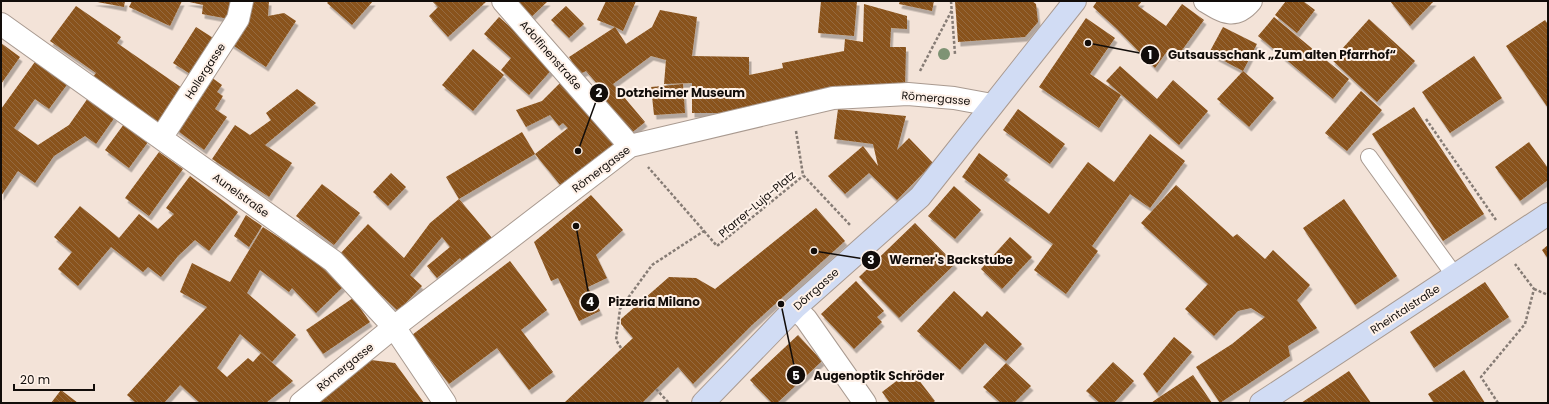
<svg xmlns="http://www.w3.org/2000/svg" width="1549" height="404" font-family="Poppins,sans-serif">
<style>
.building{fill:url(#building-back-hatch);filter:url(#shadow)}
.lines{fill:none;stroke-linecap:round;stroke-linejoin:round}
.lane-casing{stroke:#a99a90;stroke-width:18}
.street-casing{stroke:#a99a90;stroke-width:24}
.secondary-casing{stroke:#a99a90;stroke-width:24}
.path{stroke:#867c75;stroke-width:2.5;stroke-dasharray:3 2;stroke-linecap:butt}
.lane{stroke:#fff;stroke-width:16}
.street{stroke:#fff;stroke-width:22}
.secondary{stroke:#d1dcf4;stroke-width:22}
.tree{fill:#7e9374}
.labels{text-anchor:middle;stroke-width:4;stroke-linejoin:round;paint-order:stroke}
.street-label{font-size:11px;fill:#120d0a;stroke:#fef1e8}
.leader{fill:none;stroke:#120d0a;stroke-width:1.5}
.callout-dot{fill:#120d0a;stroke:#fef1e8;stroke-width:1.5}
.mark-label{font-size:12px;text-anchor:middle;font-weight:bold;fill:#fff}
.callout-label{font-size:12px;text-anchor:middle;font-weight:bold;fill:#120d0a;stroke:#fef1e8;stroke-width:4;stroke-linejoin:round;paint-order:stroke}
</style>
<defs>
<pattern id="building-back-hatch" width="6" height="6" patternUnits="userSpaceOnUse"><rect width="6" height="6" fill="#89521a"/><path d="M-1 5l2 2M0 0l6 6M5-1l2 2" fill="none" stroke="#956b41"/></pattern>
<filter id="shadow"><feDropShadow dx="2.5" dy="4.5" stdDeviation="0" flood-color="#0004"/></filter>
</defs>
<rect width="100%" height="100%" fill="#f3e3d8"/>
<!-- building -->
<path class="building" d="M 92,1 L 125,1 L 124,7 Z
M 132,1 L 182,1 L 170,26 L 129,7 Z
M 185,1 L 232,1 L 229,19 L 202,14 L 203,5 Z
M 244,1 L 269,1 L 268,16 L 284,13 L 296,21 L 266,67 L 228,42 Z
M 329,1 L 373,1 L 352,25 L 327,3 Z
M 432,1 L 487,1 L 448,37 L 429,16 L 438,7 Z
M 509,1 L 548,1 L 526,22 Z
M 606,1 L 636,1 L 623,31 L 615,27 L 626,44 L 652,27 L 660,10 L 697,17 L 692,56 L 749,57 L 749,75 L 783,68 L 782,63 L 844,51 L 845,39 L 863,42 L 864,4 L 907,16 L 907,29 L 891,28 L 890,47 L 906,47 L 905,88 L 748,113 L 692,113 L 692,83 L 664,84 L 666,60 L 651,56 L 613,84 L 645,122 L 629,135 L 593,91 L 599,86 L 586,71 L 580,74 L 569,57 L 615,27 L 597,20 Z
M 821,1 L 857,1 L 854,36 L 818,33 Z
M 900,1 L 934,1 L 932,11 L 899,4 Z
M 955,1 L 1032,1 L 1036,4 L 1038,22 L 1025,37 L 958,42 Z
M 1097,1 L 1142,1 L 1138,6 L 1166,26 L 1182,4 L 1204,20 L 1177,57 L 1168,50 L 1155,68 L 1117,29 L 1093,7 Z
M 1286,1 L 1303,1 L 1315,10 L 1297,33 L 1275,15 Z
M 1390,1 L 1434,1 L 1410,26 Z
M 76,6 L 121,37 L 117,43 L 185,90 L 160,125 L 93,77 L 96,73 L 50,41 Z
M 566,6 L 584,24 L 569,38 L 551,20 Z
M 499,17 L 555,66 L 529,95 L 501,70 L 511,58 L 484,34 Z
M 1274,17 L 1349,79 L 1333,99 L 1258,36 Z
M 1086,18 L 1115,38 L 1090,74 L 1121,95 L 1099,128 L 1039,87 Z
M 1369,19 L 1415,61 L 1377,102 L 1332,60 Z
M 1545,20 L 1548,24 L 1548,108 L 1506,46 Z
M 196,27 L 218,41 L 195,77 L 173,63 Z
M 1223,27 L 1257,44 L 1243,71 L 1209,53 Z
M 1,43 L 20,57 L 1,84 Z
M 473,49 L 504,75 L 473,111 L 442,85 Z
M 1474,56 L 1502,98 L 1450,133 L 1422,92 Z
M 37,59 L 69,82 L 49,109 L 35,99 L 14,128 L 38,145 L 69,125 L 88,98 L 115,117 L 96,144 L 85,136 L 54,156 L 35,183 L 18,171 L 1,196 L 1,109 Z
M 1120,66 L 1157,99 L 1173,80 L 1208,111 L 1179,145 L 1106,81 Z
M 1243,71 L 1274,98 L 1249,127 L 1217,99 Z
M 211,77 L 222,85 L 217,92 L 223,96 L 215,109 L 227,117 L 204,150 L 175,129 Z
M 563,80 L 617,143 L 561,186 L 535,154 L 568,128 L 563,123 L 559,126 L 550,115 L 526,127 L 516,110 L 542,101 Z
M 683,84 L 685,113 L 654,115 L 651,87 Z
M 297,89 L 316,103 L 265,145 L 292,163 L 269,197 L 212,159 L 235,125 L 250,135 L 271,120 L 266,113 Z
M 1361,91 L 1382,110 L 1347,151 L 1325,133 Z
M 1414,107 L 1484,214 L 1443,241 L 1372,134 Z
M 838,109 L 906,116 L 897,150 L 909,138 L 933,163 L 897,200 L 869,173 L 845,194 L 828,176 L 863,146 L 878,166 L 873,144 L 834,139 Z
M 1018,109 L 1065,144 L 1050,164 L 1003,130 Z
M 124,124 L 148,142 L 129,168 L 105,150 Z
M 522,132 L 535,154 L 459,199 L 446,177 Z
M 1150,134 L 1185,161 L 1150,208 L 1130,194 L 1092,246 L 1098,251 L 1066,294 L 1034,270 L 1053,244 L 962,177 L 979,153 L 1008,175 L 1004,180 L 1049,214 L 1088,162 L 1114,182 Z
M 1529,142 L 1548,168 L 1548,180 L 1520,201 L 1495,167 Z
M 159,152 L 183,169 L 149,216 L 125,198 Z
M 391,173 L 406,187 L 388,206 L 373,192 Z
M 190,176 L 238,212 L 209,251 L 195,240 L 178,256 L 161,277 L 148,267 L 143,272 L 111,247 L 78,286 L 58,269 L 72,252 L 54,237 L 80,206 L 119,238 L 139,214 L 158,229 L 174,214 L 166,208 Z
M 322,184 L 360,213 L 334,245 L 296,216 Z
M 1176,185 L 1233,237 L 1237,234 L 1265,259 L 1273,250 L 1310,285 L 1297,300 L 1317,328 L 1288,346 L 1290,356 L 1220,403 L 1196,367 L 1232,344 L 1265,317 L 1251,308 L 1238,311 L 1214,336 L 1185,309 L 1208,284 L 1141,223 Z
M 954,186 L 981,210 L 955,239 L 928,216 Z
M 591,195 L 623,230 L 596,255 L 607,278 L 588,287 L 600,311 L 579,321 L 558,278 L 551,281 L 534,242 Z
M 459,199 L 492,238 L 463,262 L 460,258 L 437,278 L 427,266 L 450,247 L 442,237 L 410,275 L 422,286 L 398,311 L 339,255 L 368,224 L 404,258 L 430,223 Z
M 1344,199 L 1397,276 L 1355,305 L 1303,228 Z
M 816,208 L 845,241 L 752,325 L 693,384 L 678,367 L 642,403 L 564,403 L 633,338 L 621,324 L 621,319 L 669,277 L 696,278 L 715,289 Z
M 246,215 L 262,226 L 249,247 L 234,236 Z
M 915,223 L 955,264 L 899,318 L 859,277 Z
M 263,227 L 318,263 L 343,287 L 316,313 L 292,288 L 289,292 L 260,270 L 247,293 L 296,335 L 272,362 L 240,334 L 217,368 L 227,377 L 248,358 L 253,362 L 261,353 L 293,381 L 266,403 L 200,403 L 180,385 L 164,403 L 136,403 L 127,395 L 207,307 L 180,292 L 192,263 L 230,282 Z
M 1010,237 L 1032,257 L 1002,289 L 981,269 Z
M 1548,245 L 1548,259 L 1542,250 Z
M 510,261 L 547,310 L 521,330 L 553,372 L 529,390 L 497,348 L 449,384 L 412,335 Z
M 856,281 L 884,311 L 877,317 L 882,322 L 854,349 L 821,314 Z
M 1485,282 L 1509,317 L 1434,368 L 1410,332 Z
M 954,291 L 982,317 L 987,311 L 1022,344 L 1006,361 L 985,343 L 960,370 L 917,331 Z
M 353,298 L 370,322 L 323,354 L 306,330 Z
M 798,335 L 822,361 L 777,403 L 772,403 L 750,380 Z
M 1174,337 L 1192,352 L 1157,393 L 1143,374 Z
M 371,360 L 395,363 L 424,403 L 317,403 Z
M 1113,362 L 1134,381 L 1114,403 L 1100,403 L 1086,391 Z
M 1006,363 L 1031,386 L 1014,403 L 1001,403 L 983,387 Z
M 911,370 L 935,401 L 932,403 L 890,403 L 882,392 Z
M 1464,370 L 1485,403 L 1434,403 L 1428,394 Z
M 1349,371 L 1371,403 L 1301,403 Z
M 1193,375 L 1212,403 L 1151,403 L 1158,398 Z
M 61,390 L 78,403 L 51,403 Z"/>
<g class="lines">
<!-- lane casing -->
<g class="lane-casing">
<path id="lane" d="M 1369,157 L 1455,276"/>
</g>
<!-- street casing -->
<g class="street-casing">
<path id="street" d="M 503,1 L 630,146
M 1205,1 C 1223,12 1235,20 1251,1
M 1,24 L 333,261 L 394,327 L 445,403
M 161,138 L 238,19 L 242,1
M 795,308 L 806,319 L 865,403
M 301,403 L 394,327 L 630,146 L 833,98 L 908,94 L 954,98 L 992,105"/>
</g>
<!-- secondary casing -->
<g class="secondary-casing">
<path id="secondary" d="M 703,403 L 795,308 L 920,197 L 1075,1
M 1261,403 L 1548,214"/>
</g>
<!-- path -->
<path class="path" d="M 951,1 L 955,54
M 920,71 L 952,10
M 1426,119 L 1496,220
M 796,131 L 803,175 L 851,226
M 704,231 L 717,246 L 803,176
M 1534,289 L 1548,295
M 621,348 L 616,340 L 620,309 L 652,265 L 704,231 L 648,167
M 656,389 L 669,403
M 1498,403 L 1481,377 L 1525,324 L 1534,289 L 1515,264"/>
<!-- lane -->
<use href="#lane" class="lane"/>
<!-- street -->
<use href="#street" class="street"/>
<!-- secondary -->
<use href="#secondary" class="secondary"/>
</g>
<!-- trees -->
<circle class="tree" cx="944" cy="54" r="6"/>
<g class="labels">
<!-- street labels -->
<g class="street-label">
<text transform="translate(551 55) rotate(49)" y="4">Adolfinenstraße</text>
<text transform="translate(205 71) rotate(-57)" y="4">Hollergasse</text>
<text transform="translate(936 98) rotate(5)" y="4">Römergasse</text>
<text transform="translate(601 169) rotate(-37)" y="4">Römergasse</text>
<text transform="translate(241 195) rotate(36)" y="4">Aunelstraße</text>
<text transform="translate(757 204) rotate(-40)" y="4">Pfarrer-Luja-Platz</text>
<text transform="translate(816 289) rotate(-42)" y="4">Dörrgasse</text>
<text transform="translate(1405 309) rotate(-33)" y="4">Rheintalstraße</text>
<text transform="translate(345 367) rotate(-39)" y="4">Römergasse</text>
</g>
</g>
<!-- callouts -->
<path class="leader" d="M1088 43L1150 55M578 151L599 93M814 251L871 260M576 226L590 302M781 304L796 375"/>
<g class="callout-dot">
<circle cx="1088" cy="43" r="4"/>
<circle cx="578" cy="151" r="4"/>
<circle cx="814" cy="251" r="4"/>
<circle cx="576" cy="226" r="4"/>
<circle cx="781" cy="304" r="4"/>
<circle cx="1150" cy="55" r="10"/>
<circle cx="599" cy="93" r="10"/>
<circle cx="871" cy="260" r="10"/>
<circle cx="590" cy="302" r="10"/>
<circle cx="796" cy="375" r="10"/>
</g>
<g class="mark-label">
<text x="1150" y="59">1</text>
<text x="599" y="97">2</text>
<text x="871" y="264">3</text>
<text x="590" y="306">4</text>
<text x="796" y="380">5</text>
</g>
<g class="callout-label">
<text x="1282" y="59">Gutsausschank „Zum alten Pfarrhof“</text>
<text x="681" y="97">Dotzheimer Museum</text>
<text x="951" y="264">Werner's Backstube</text>
<text x="654" y="306">Pizzeria Milano</text>
<text x="879" y="380">Augenoptik Schröder</text>
</g>
<!-- border -->
<rect width="1549" height="404" fill="none" stroke="#120d0a" stroke-width="4"/>
<!-- scale -->
<path d="M14 384v6h80v-6" fill="none" stroke="#120d0a" stroke-width="2"/>
<text x="20" y="384" font-size="12" fill="#120d0a" stroke="#fef1e8" stroke-width="3" paint-order="stroke">20 m</text>
</svg>
